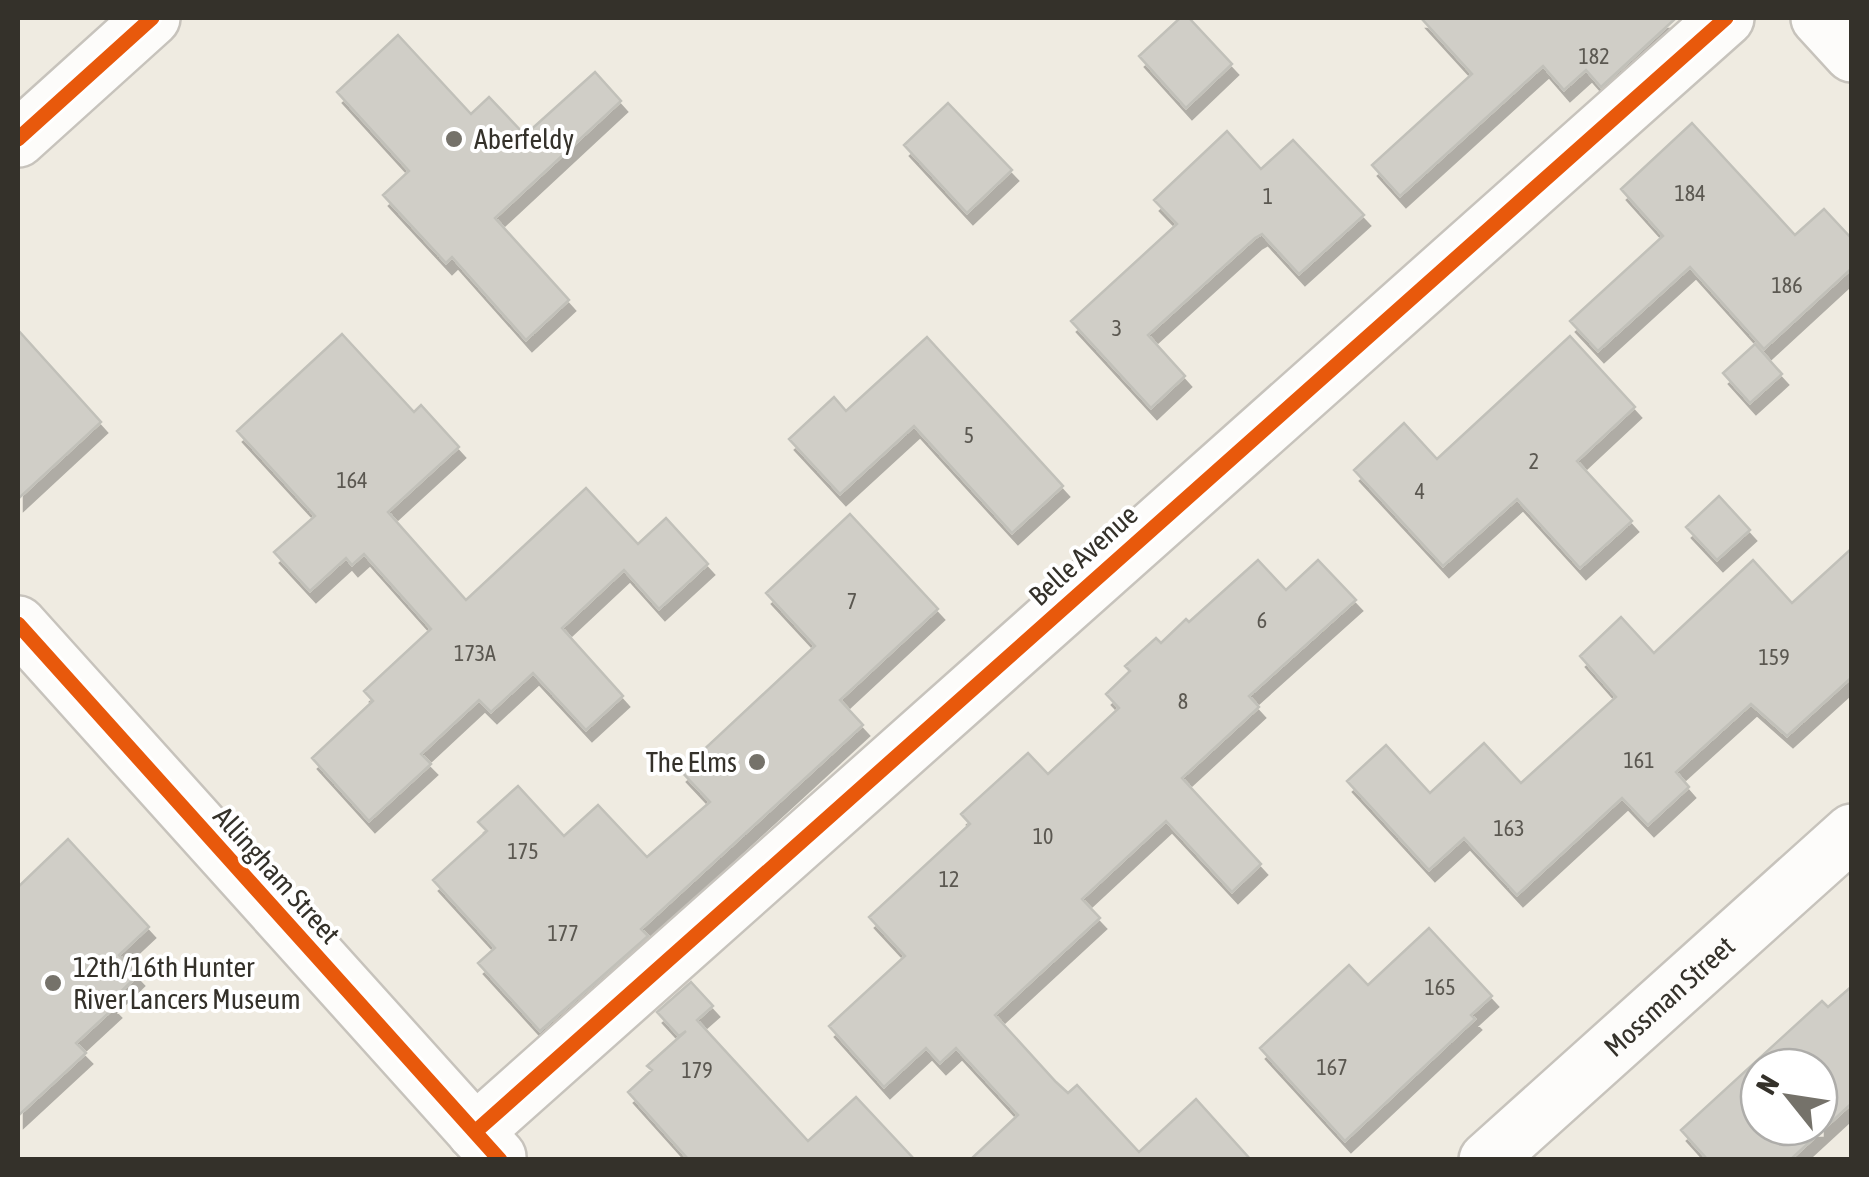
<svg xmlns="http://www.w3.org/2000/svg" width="1869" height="1177" font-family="'Asap Condensed',sans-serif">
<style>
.building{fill:#d0cec7;stroke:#c1c0b9;stroke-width:2.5;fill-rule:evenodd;filter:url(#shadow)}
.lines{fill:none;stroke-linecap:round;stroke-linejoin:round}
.minor-casing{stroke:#c7c3bc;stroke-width:60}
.minor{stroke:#fdfcfa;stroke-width:55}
.cycleway-casing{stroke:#fff;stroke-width:21}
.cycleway{stroke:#e8590c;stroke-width:15}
.poi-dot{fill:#75726a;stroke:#fff;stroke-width:4}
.labels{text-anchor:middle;stroke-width:8;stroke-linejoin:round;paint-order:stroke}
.number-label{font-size:22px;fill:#5b5851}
.poi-label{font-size:28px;fill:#34312a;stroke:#fff;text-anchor:start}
.street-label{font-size:28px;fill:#34312a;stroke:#fff}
</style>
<defs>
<filter id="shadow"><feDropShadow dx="6" dy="11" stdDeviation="0" flood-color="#0004"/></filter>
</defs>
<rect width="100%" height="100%" fill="#efebe1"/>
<!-- building -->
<path class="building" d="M 1180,18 L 1189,18 L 1232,64 L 1186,108 L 1139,56 Z
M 1421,18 L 1676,18 L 1601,87 L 1586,70 L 1564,90 L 1543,66 L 1400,196 L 1372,165 L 1472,74 Z
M 398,35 L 471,114 L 489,97 L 525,135 L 595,72 L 621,101 L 495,218 L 569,300 L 526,340 L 452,257 L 446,263 L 383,195 L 409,171 L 337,92 Z
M 948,103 L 1012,170 L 967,213 L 904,145 Z
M 1692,123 L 1795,235 L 1824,209 L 1852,239 L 1852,268 L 1764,349 L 1690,267 L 1598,351 L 1570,321 L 1663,236 L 1621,189 Z
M 1227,131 L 1261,169 L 1293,140 L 1364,215 L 1299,274 L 1262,234 L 1255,238 L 1148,335 L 1185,376 L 1151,408 L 1071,321 L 1177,224 L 1154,200 Z
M 18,330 L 101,422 L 18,499 Z
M 342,334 L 414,412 L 421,405 L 459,447 L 388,512 L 466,600 L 586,488 L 638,544 L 666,518 L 708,564 L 659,609 L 624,570 L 562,628 L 623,696 L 586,730 L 533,673 L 491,712 L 479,700 L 421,754 L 431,764 L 369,821 L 312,758 L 373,701 L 364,691 L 431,629 L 364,554 L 352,565 L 346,558 L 310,591 L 274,552 L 315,516 L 237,431 Z
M 1570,336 L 1635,407 L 1577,461 L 1632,521 L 1580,568 L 1517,499 L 1443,566 L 1354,470 L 1404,423 L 1437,459 Z
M 927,337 L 1063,486 L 1012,533 L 914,426 L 840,494 L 789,439 L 834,397 L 846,411 Z
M 1755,344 L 1782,374 L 1750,403 L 1723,373 Z
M 1719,496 L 1750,530 L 1717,560 L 1686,527 Z
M 850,514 L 938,609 L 840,700 L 863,725 L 641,929 L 648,936 L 540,1031 L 478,963 L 495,948 L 433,880 L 487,831 L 478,822 L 518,786 L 564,836 L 598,805 L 647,857 L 710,802 L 681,771 L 815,646 L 766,593 Z
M 1852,548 L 1852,677 L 1787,736 L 1751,704 L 1676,772 L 1689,787 L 1648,825 L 1622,798 L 1517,895 L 1464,838 L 1429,870 L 1347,781 L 1386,745 L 1430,793 L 1484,743 L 1521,783 L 1616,697 L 1580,656 L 1621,617 L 1654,653 L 1753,560 L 1792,603 Z
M 1258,560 L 1286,590 L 1318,560 L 1356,600 L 1249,696 L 1259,707 L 1182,778 L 1261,864 L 1232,892 L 1166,821 L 1082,899 L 1100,918 L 995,1015 L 1056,1082 L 1068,1093 L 1077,1085 L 1139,1152 L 1196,1099 L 1251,1160 L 970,1160 L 1018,1115 L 956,1048 L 940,1063 L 926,1048 L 884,1087 L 829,1026 L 905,956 L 869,917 L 970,824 L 961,814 L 1028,753 L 1048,774 L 1119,708 L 1106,694 L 1130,671 L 1125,666 L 1156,638 L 1161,643 L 1186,619 L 1189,622 Z
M 68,839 L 149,927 L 119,955 L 138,975 L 110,1002 L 115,1007 L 76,1043 L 86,1053 L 18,1116 L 18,887 Z
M 1429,928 L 1492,996 L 1471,1015 L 1475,1019 L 1345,1141 L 1260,1048 L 1349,965 L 1368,985 Z
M 691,982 L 713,1006 L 697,1020 L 808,1141 L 856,1097 L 915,1160 L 689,1160 L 628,1092 L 652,1070 L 647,1066 L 686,1031 L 679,1036 L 657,1012 Z
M 1852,986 L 1852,1103 L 1790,1160 L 1708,1160 L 1681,1130 L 1822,1001 L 1828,1007 ZM 1759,1067 L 1819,1067 L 1819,1127 L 1759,1127 Z"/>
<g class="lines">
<!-- minor casing -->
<g class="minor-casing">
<g id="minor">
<path d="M 1819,18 L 1852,54"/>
<path d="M 18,139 L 152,18"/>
<path d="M 18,624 L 498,1157"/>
<path d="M 475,1132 L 1726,18"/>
<path id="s1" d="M 1487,1160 L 1852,832"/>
</g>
</g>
<!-- minor -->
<use href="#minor" class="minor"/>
<!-- cycleway casing -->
<g class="cycleway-casing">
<path id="cycleway" d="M 18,139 L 152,18
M 18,624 L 500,1160
M 475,1132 L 1726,18"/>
</g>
<!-- cycleway -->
<use href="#cycleway" class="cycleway"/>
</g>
<!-- markers -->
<g class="poi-dot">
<circle cx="454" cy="139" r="10"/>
<circle cx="757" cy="762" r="10"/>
<circle cx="53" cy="983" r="10"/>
</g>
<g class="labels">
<!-- number labels -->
<g class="number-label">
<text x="1594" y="64">182</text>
<text x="1690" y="201">184</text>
<text x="1268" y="204">1</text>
<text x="1787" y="293">186</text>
<text x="1117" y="336">3</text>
<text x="969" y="443">5</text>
<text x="1534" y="469">2</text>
<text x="352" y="488">164</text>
<text x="1420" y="499">4</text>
<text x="852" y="609">7</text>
<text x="1262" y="628">6</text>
<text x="475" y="661">173A</text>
<text x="1774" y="665">159</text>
<text x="1183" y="709">8</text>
<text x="1639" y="768">161</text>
<text x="1509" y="836">163</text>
<text x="1043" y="844">10</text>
<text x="523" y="859">175</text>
<text x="949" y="887">12</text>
<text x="563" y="941">177</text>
<text x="1440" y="995">165</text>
<text x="1332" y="1075">167</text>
<text x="697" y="1078">179</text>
</g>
<!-- poi labels -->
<g class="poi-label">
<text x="474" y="149">Aberfeldy</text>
<text x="737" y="772" text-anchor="end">The Elms</text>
<text x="73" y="977">12th/16th Hunter<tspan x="73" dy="32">River Lancers Museum</tspan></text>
</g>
<!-- street labels -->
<g class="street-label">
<text transform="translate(1083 555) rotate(-42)" y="10">Belle Avenue</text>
<text transform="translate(277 875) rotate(48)" y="10">Allingham Street</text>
<text dy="10" stroke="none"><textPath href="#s1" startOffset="245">Mossman Street</textPath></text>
</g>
</g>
<!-- border -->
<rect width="1869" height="1177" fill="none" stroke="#34312a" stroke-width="40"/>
<!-- north arrow -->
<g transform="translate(1789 1097) rotate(300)"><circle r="48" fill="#ffffff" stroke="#aeadaa" stroke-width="2.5"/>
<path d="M0-8L18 38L0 25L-18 38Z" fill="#75726a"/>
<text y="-15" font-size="28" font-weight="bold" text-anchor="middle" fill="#34312a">N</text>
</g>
</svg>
